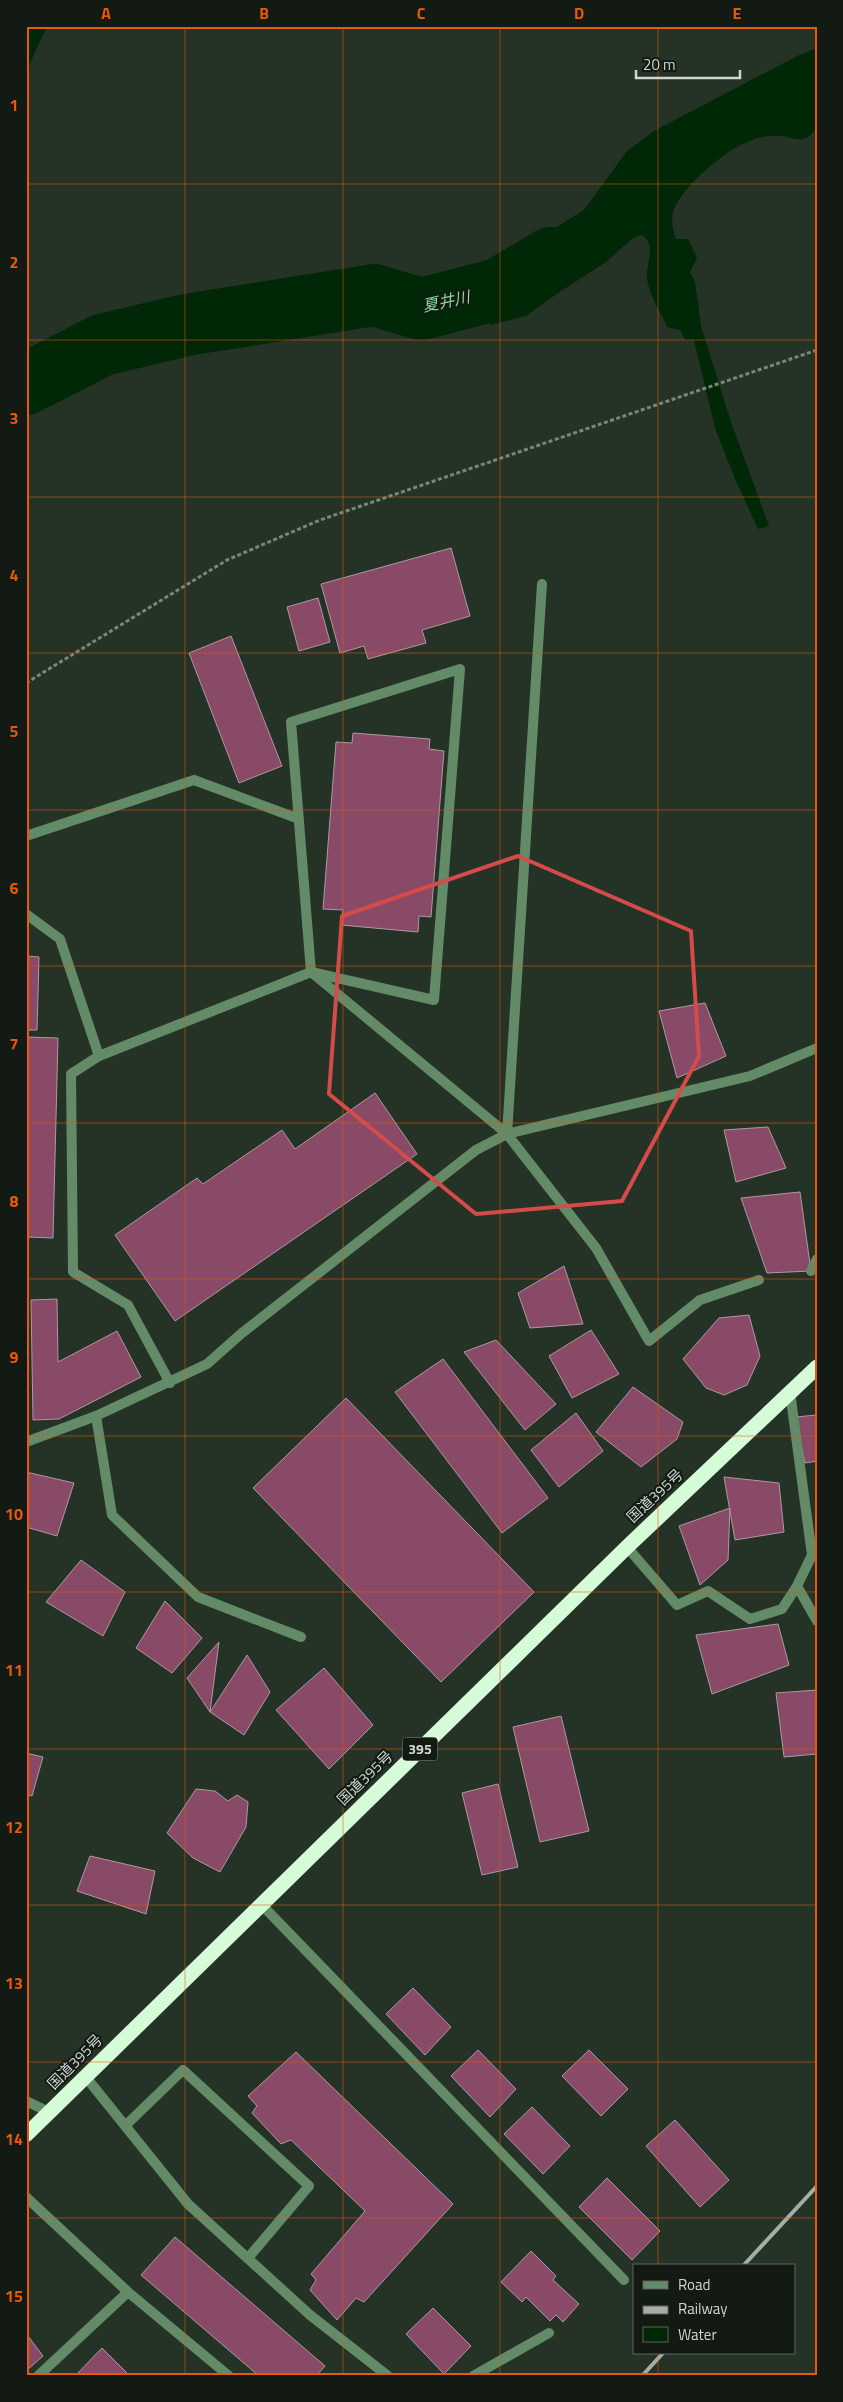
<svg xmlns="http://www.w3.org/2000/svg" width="843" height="2402" font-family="'Titillium Web','Noto Sans JP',sans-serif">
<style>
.water{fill:#002706}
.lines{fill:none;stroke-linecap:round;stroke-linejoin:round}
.river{stroke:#002706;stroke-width:62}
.building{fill:#884a67;stroke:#af98a1}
.path{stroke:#7a867b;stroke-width:3;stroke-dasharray:4 2.5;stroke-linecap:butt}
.lane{stroke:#648b67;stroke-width:10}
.street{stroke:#648b67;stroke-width:10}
.highway{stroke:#d6fbd8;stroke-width:15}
.rail{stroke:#a4aea5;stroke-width:4}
.marked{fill:none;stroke:#d44b49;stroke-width:4;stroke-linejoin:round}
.grid{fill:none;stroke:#e8590c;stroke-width:1;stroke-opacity:0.55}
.labels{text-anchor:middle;stroke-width:4;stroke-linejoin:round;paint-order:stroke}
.shield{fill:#131913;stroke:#959d96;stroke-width:1}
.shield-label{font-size:14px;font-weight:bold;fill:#cdd6ce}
.street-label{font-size:15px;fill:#cdd6ce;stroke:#131913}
.water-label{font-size:16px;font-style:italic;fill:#8cd894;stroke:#131913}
.neatline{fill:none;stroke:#e8590c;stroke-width:2}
.grid-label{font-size:16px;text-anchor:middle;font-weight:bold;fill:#e8590c}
</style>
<rect width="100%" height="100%" fill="#253326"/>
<!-- water -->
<path class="water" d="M 26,26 L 47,26 L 26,72 Z
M 817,48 L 817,128 C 812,133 809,138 802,139 C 796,141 790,137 783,136 C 772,135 760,136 750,141 C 725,150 684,185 674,209 C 670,218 673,231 676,239 L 688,239 L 697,258 L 690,272 L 695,281 L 701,326 L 731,422 L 769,526 L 758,529 L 735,479 L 715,428 L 694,340 L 685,340 L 680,330 L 667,327 C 661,312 649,295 647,279 C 645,265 658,243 641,235 L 633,238 L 606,262 L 555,295 L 526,316 L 491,325 L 459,270 L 488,264 L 515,253 L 584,210 L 627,151 L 654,131 L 799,55 Z"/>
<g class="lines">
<!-- river -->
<path class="river" d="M 26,384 L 102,345 L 186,325 L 374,295 L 421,309 L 499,289 L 551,258"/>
</g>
<!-- building -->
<path class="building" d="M 451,548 L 470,616 L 422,630 L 426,643 L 368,659 L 364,646 L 340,653 L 321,584 Z
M 318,598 L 330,642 L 299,651 L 287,607 Z
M 231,636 L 282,766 L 239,783 L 189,653 Z
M 353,733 L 430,739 L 429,749 L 444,751 L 431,917 L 419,916 L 418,932 L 341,925 L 343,910 L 323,909 L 336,742 L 352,743 Z
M 26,956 L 39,957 L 37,1030 L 26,1030 Z
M 705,1003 L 726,1056 L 677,1078 L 659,1011 Z
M 26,1037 L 58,1038 L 53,1238 L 26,1237 Z
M 375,1093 L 417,1154 L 175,1321 L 115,1235 L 197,1178 L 203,1184 L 282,1130 L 295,1149 Z
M 768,1127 L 786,1168 L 736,1182 L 724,1130 Z
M 800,1192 L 811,1271 L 767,1273 L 741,1198 Z
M 564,1266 L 583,1324 L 530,1328 L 518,1293 Z
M 57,1299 L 58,1362 L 117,1331 L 141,1377 L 59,1419 L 33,1420 L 31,1300 Z
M 749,1315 L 760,1356 L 747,1385 L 724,1395 L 706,1388 L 683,1359 L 719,1318 Z
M 591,1330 L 619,1374 L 572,1398 L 549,1356 Z
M 496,1340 L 556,1404 L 525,1430 L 464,1352 Z
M 443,1359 L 548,1498 L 502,1533 L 395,1392 Z
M 633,1387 L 683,1422 L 677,1439 L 641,1467 L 596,1432 Z
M 346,1398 L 534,1592 L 441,1682 L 253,1488 Z
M 576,1413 L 603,1451 L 559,1487 L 531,1450 Z
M 817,1415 L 817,1461 L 805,1463 L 795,1417 Z
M 26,1472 L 74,1483 L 57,1536 L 26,1527 Z
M 724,1477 L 779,1483 L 784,1532 L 735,1540 Z
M 730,1508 L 728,1560 L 700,1585 L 679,1526 Z
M 81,1560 L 125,1592 L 103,1636 L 46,1602 Z
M 165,1601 L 202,1638 L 172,1673 L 136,1648 Z
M 778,1624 L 789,1665 L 712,1694 L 696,1635 Z
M 219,1642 L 210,1712 L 187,1678 Z
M 247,1655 L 270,1692 L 244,1735 L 210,1712 Z
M 324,1668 L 373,1725 L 329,1769 L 276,1710 Z
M 817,1690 L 817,1754 L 784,1757 L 776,1693 Z
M 561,1716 L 589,1831 L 540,1842 L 513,1727 Z
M 26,1753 L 43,1757 L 32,1796 L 26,1794 Z
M 498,1784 L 518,1867 L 482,1875 L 462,1793 Z
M 196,1789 L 215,1791 L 228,1801 L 237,1795 L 248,1802 L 246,1827 L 220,1872 L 193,1858 L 167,1833 Z
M 90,1856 L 155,1871 L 146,1914 L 77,1891 Z
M 413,1988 L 451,2027 L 425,2055 L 386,2014 Z
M 478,2050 L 516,2089 L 490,2117 L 451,2076 Z
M 589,2050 L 628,2089 L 601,2116 L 562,2076 Z
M 296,2052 L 453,2204 L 364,2302 L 356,2298 L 337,2320 L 310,2290 L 316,2280 L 311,2274 L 365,2211 L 291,2140 L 281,2144 L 252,2113 L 257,2106 L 248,2096 Z
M 532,2107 L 570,2146 L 543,2174 L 504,2134 Z
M 675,2120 L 729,2180 L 700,2207 L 646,2146 Z
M 607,2178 L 660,2231 L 632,2260 L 579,2207 Z
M 175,2237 L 325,2366 L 316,2376 L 259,2376 L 141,2275 Z
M 531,2251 L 556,2276 L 553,2280 L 579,2304 L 563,2322 L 556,2315 L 550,2321 L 526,2297 L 522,2302 L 501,2282 Z
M 433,2308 L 471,2346 L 444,2374 L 406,2334 Z
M 28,2336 L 43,2356 L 26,2371 L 26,2337 Z
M 102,2348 L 130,2376 L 75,2376 Z"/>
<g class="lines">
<!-- path -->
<path class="path" d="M 26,683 L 227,560 L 320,520 L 817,350"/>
<!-- lane -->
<path class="lane" d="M 26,836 L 194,780 L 299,819
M 26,914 L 60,939 L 99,1056 L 311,972 L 434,1000 L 460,669 L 291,722 L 311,972 L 507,1134
M 99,1056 L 71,1074 L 73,1272 L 128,1305 L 170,1383
M 507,1134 L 542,584
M 96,1416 L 112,1515 L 198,1597 L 301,1637
M 85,2076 L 188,2204 L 310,2315 L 388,2376
M 26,2101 L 49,2112
M 126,2125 L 183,2070 L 309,2186 L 248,2258
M 26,2197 L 128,2292 L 38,2376
M 128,2292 L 229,2376
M 473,2376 L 549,2333"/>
<!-- street -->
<path class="street" d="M 507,1134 L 596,1248 L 649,1341 L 700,1300 L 759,1280
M 811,1271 L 817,1259
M 26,1442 L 96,1416 L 207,1364 L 242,1333 L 476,1150 L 507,1134 L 750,1076 L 817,1048
M 627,1547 L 677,1605 L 708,1591 L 750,1619 L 782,1609 L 797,1586 L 812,1555 L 790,1392
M 797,1586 L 817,1621
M 261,1904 L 624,2280"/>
<!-- highway -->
<path class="highway" d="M 26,2135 L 627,1547 L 817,1367"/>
<!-- rail -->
<path class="rail" d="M 743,2266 L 817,2186
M 642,2376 L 663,2353"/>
</g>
<!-- marked area -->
<path class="marked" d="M 518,856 L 691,931 L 699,1056 L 622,1201 L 476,1214 L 329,1094 L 342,916 Z"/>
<!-- grid -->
<path class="grid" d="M 185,26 L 185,2376M 343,26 L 343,2376M 500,26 L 500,2376M 658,26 L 658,2266M 26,184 L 817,184M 26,340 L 817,340M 26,497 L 817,497M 26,653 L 817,653M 26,810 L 817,810M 26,966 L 817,966M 26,1123 L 817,1123M 26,1279 L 817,1279M 26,1436 L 817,1436M 26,1592 L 817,1592M 26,1749 L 817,1749M 26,1905 L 817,1905M 26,2062 L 817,2062M 26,2218 L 817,2218M 658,2353 L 658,2376"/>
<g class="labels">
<!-- shield labels -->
<rect class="shield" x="402.5" y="1737.5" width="35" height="23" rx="4"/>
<g class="shield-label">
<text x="420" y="1754">395</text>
</g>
<!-- street labels -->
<g class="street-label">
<text transform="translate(655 1496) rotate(-43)" y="5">国道395号</text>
<text transform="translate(365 1778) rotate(-44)" y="5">国道395号</text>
<text transform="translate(75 2062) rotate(-45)" y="5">国道395号</text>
</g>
<!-- water labels -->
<g class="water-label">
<text transform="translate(446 301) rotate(-12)" y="6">夏井川</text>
</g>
</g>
<!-- border -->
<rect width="843" height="2402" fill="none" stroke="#131913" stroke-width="55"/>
<!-- legend -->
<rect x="633" y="2264" width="162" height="90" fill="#131913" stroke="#5d655e"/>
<rect x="643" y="2281" width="25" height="8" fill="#648b67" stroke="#5d655e"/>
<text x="678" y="2290" font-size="15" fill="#cdd6ce">Road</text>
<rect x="643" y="2306" width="25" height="8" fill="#a4aea5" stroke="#5d655e"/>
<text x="678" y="2314" font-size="15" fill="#cdd6ce">Railway</text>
<rect x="643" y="2327" width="25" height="15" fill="#002706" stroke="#5d655e"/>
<text x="678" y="2340" font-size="15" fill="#cdd6ce">Water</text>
<!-- scale -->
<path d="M636 70v8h104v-8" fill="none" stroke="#cdd6ce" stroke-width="2.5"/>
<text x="643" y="70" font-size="15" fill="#cdd6ce" stroke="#131913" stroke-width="4" paint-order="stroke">20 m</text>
<rect x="28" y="28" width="788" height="2346" class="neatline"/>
<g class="grid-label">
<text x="106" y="19">A</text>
<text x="264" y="19">B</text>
<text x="421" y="19">C</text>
<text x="579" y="19">D</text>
<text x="737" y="19">E</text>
<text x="14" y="111">1</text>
<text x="14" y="268">2</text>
<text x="14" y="424">3</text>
<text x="14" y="581">4</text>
<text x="14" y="737">5</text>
<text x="14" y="894">6</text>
<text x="14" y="1050">7</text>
<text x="14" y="1207">8</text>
<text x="14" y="1363">9</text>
<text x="14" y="1520">10</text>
<text x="14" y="1676">11</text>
<text x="14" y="1833">12</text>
<text x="14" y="1989">13</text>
<text x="14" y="2145">14</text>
<text x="14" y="2302">15</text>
</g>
</svg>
